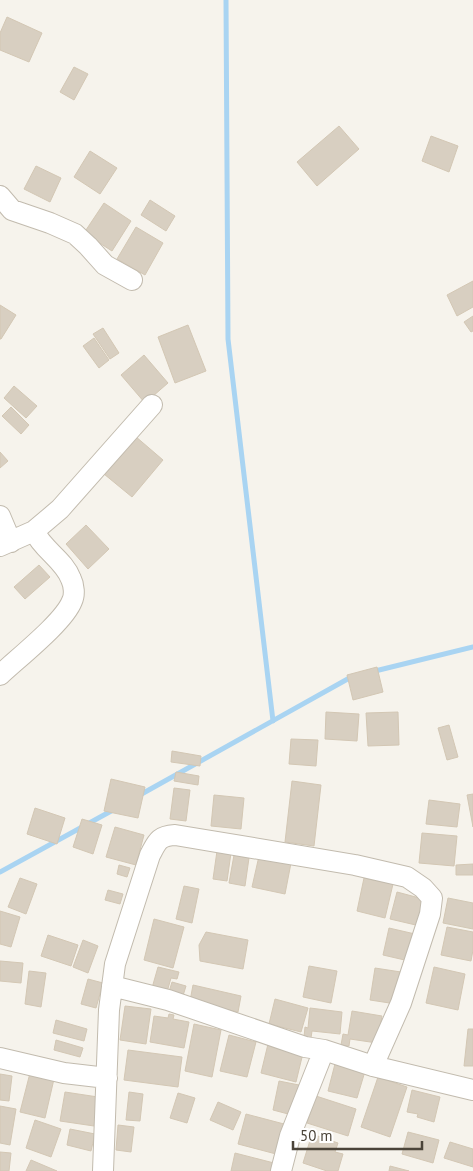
<svg xmlns="http://www.w3.org/2000/svg" width="473" height="1171" font-family="'PT Sans',sans-serif">
<style>
.lines{fill:none;stroke-linecap:round;stroke-linejoin:round}
.stream{stroke:#a9d4f2;stroke-width:5}
.building{fill:#d8cfc1;stroke:#d3c7b4}
.street-casing{stroke:#c2bbae;stroke-width:22}
.street{stroke:#fff;stroke-width:20}
</style>
<rect width="100%" height="100%" fill="#f6f3ec"/>
<g class="lines">
<!-- stream -->
<path class="stream" d="M 226,0 L 228,339 L 273,721
M 371,672 L 473,647
M 138,796 L 353,676
M 0,872 L 113,810"/>
</g>
<!-- building -->
<path class="building" d="M 7,17 L 42,33 L 29,62 L 0,50 L 0,33 Z
M 74,67 L 88,74 L 74,100 L 60,92 Z
M 339,126 L 359,149 L 317,186 L 297,162 Z
M 431,136 L 458,146 L 449,172 L 422,161 Z
M 90,151 L 117,168 L 100,194 L 74,177 Z
M 36,166 L 61,178 L 50,202 L 24,189 Z
M 150,200 L 175,216 L 166,231 L 141,215 Z
M 104,203 L 131,221 L 112,251 L 84,233 Z
M 136,227 L 163,243 L 145,275 L 117,259 Z
M 473,281 L 473,307 L 457,316 L 447,295 Z
M 0,305 L 16,315 L 1,339 L 0,339 Z
M 473,316 L 473,331 L 471,332 L 464,322 Z
M 188,325 L 206,371 L 175,383 L 158,337 Z
M 103,328 L 119,353 L 110,359 L 93,334 Z
M 94,338 L 109,360 L 99,368 L 83,346 Z
M 144,355 L 168,383 L 145,403 L 121,375 Z
M 14,386 L 37,406 L 26,418 L 4,398 Z
M 11,407 L 29,425 L 21,434 L 2,416 Z
M 135,436 L 163,460 L 132,497 L 104,474 Z
M 0,452 L 8,461 L 0,468 Z
M 86,525 L 109,549 L 88,569 L 66,544 Z
M 39,565 L 50,577 L 25,599 L 14,587 Z
M 377,667 L 383,692 L 353,700 L 347,675 Z
M 326,712 L 359,714 L 357,741 L 325,739 Z
M 398,712 L 399,745 L 368,746 L 366,713 Z
M 449,725 L 458,757 L 447,760 L 438,728 Z
M 291,739 L 318,740 L 316,766 L 289,764 Z
M 172,751 L 201,756 L 200,766 L 171,762 Z
M 176,772 L 199,776 L 198,785 L 174,781 Z
M 111,779 L 145,787 L 138,818 L 104,811 Z
M 292,781 L 321,785 L 314,846 L 285,842 Z
M 174,788 L 190,790 L 186,821 L 170,819 Z
M 473,794 L 473,827 L 467,795 Z
M 214,795 L 244,798 L 241,829 L 211,826 Z
M 429,800 L 460,804 L 457,827 L 426,824 Z
M 35,808 L 65,818 L 57,844 L 27,834 Z
M 82,819 L 102,825 L 93,854 L 73,847 Z
M 115,827 L 144,835 L 136,865 L 106,857 Z
M 422,833 L 457,836 L 454,866 L 419,863 Z
M 217,851 L 231,853 L 227,881 L 213,879 Z
M 234,855 L 249,858 L 245,886 L 229,883 Z
M 259,856 L 291,863 L 285,894 L 252,887 Z
M 473,864 L 473,875 L 456,875 L 456,865 Z
M 119,865 L 130,868 L 127,877 L 117,874 Z
M 20,878 L 37,884 L 26,914 L 8,907 Z
M 364,878 L 393,884 L 385,918 L 357,911 Z
M 184,886 L 199,889 L 192,923 L 176,919 Z
M 108,890 L 123,894 L 120,904 L 105,900 Z
M 397,892 L 427,900 L 420,926 L 390,919 Z
M 448,898 L 473,903 L 473,929 L 443,923 Z
M 0,911 L 20,917 L 11,947 L 0,944 Z
M 154,919 L 184,927 L 173,968 L 144,960 Z
M 447,927 L 473,932 L 473,950 L 471,961 L 441,955 Z
M 389,928 L 415,934 L 409,961 L 383,955 Z
M 206,932 L 248,940 L 243,969 L 200,961 L 199,945 Z
M 48,935 L 78,945 L 71,966 L 41,956 Z
M 83,940 L 98,946 L 88,973 L 73,967 Z
M 0,961 L 23,963 L 21,983 L 0,981 Z
M 309,966 L 337,971 L 331,1003 L 303,997 Z
M 158,967 L 179,972 L 177,979 L 171,978 L 167,992 L 152,988 Z
M 434,967 L 465,974 L 458,1010 L 426,1003 Z
M 375,968 L 401,972 L 396,1004 L 370,1000 Z
M 29,971 L 46,973 L 41,1007 L 25,1004 Z
M 88,979 L 103,983 L 96,1008 L 81,1004 Z
M 172,982 L 186,986 L 182,999 L 168,995 Z
M 193,985 L 241,996 L 238,1012 L 190,1001 Z
M 275,999 L 308,1008 L 301,1032 L 269,1024 Z
M 125,1006 L 151,1009 L 146,1044 L 120,1040 Z
M 310,1008 L 342,1012 L 340,1034 L 312,1031 L 311,1038 L 304,1037 L 305,1027 L 308,1028 Z
M 352,1011 L 382,1016 L 377,1043 L 350,1039 L 349,1046 L 341,1045 L 343,1034 L 348,1035 Z
M 169,1014 L 174,1015 L 173,1019 L 189,1022 L 184,1048 L 150,1042 L 154,1016 L 168,1018 Z
M 56,1020 L 87,1029 L 84,1041 L 53,1033 Z
M 194,1024 L 221,1030 L 212,1077 L 185,1071 Z
M 468,1029 L 473,1029 L 473,1066 L 464,1066 Z
M 229,1035 L 256,1042 L 247,1077 L 220,1071 Z
M 56,1040 L 83,1048 L 80,1057 L 54,1050 Z
M 268,1044 L 303,1053 L 296,1082 L 261,1073 Z
M 128,1050 L 182,1057 L 178,1087 L 124,1080 Z
M 336,1060 L 366,1068 L 357,1098 L 328,1091 Z
M 30,1073 L 54,1079 L 45,1118 L 20,1112 Z
M 0,1074 L 12,1076 L 9,1101 L 0,1100 Z
M 378,1077 L 407,1087 L 390,1137 L 361,1127 Z
M 279,1081 L 299,1085 L 292,1115 L 273,1110 Z
M 412,1090 L 440,1097 L 434,1122 L 417,1117 L 418,1114 L 407,1112 Z
M 65,1092 L 98,1097 L 94,1126 L 60,1121 Z
M 129,1092 L 143,1094 L 140,1121 L 126,1120 Z
M 178,1093 L 195,1098 L 187,1123 L 170,1118 Z
M 316,1096 L 356,1109 L 348,1136 L 307,1123 Z
M 218,1102 L 241,1112 L 233,1130 L 210,1120 Z
M 0,1106 L 16,1109 L 10,1145 L 0,1143 Z
M 246,1114 L 284,1124 L 276,1154 L 238,1144 Z
M 35,1120 L 61,1129 L 51,1157 L 26,1148 Z
M 118,1125 L 134,1127 L 131,1152 L 116,1150 Z
M 70,1129 L 95,1134 L 91,1151 L 67,1145 Z
M 408,1132 L 439,1140 L 433,1163 L 402,1154 Z
M 312,1134 L 338,1143 L 335,1152 L 343,1154 L 338,1171 L 327,1171 L 303,1163 Z
M 450,1142 L 473,1149 L 473,1167 L 444,1158 Z
M 0,1152 L 11,1153 L 9,1171 L 0,1171 Z
M 235,1153 L 274,1163 L 272,1171 L 231,1171 Z
M 31,1160 L 57,1171 L 26,1171 Z
M 390,1166 L 409,1171 L 389,1171 Z"/>
<g class="lines">
<!-- street casing -->
<g class="street-casing">
<path id="street" d="M 0,196 L 12,210 L 50,223 L 75,234 L 88,246 L 105,265 L 132,280
M 0,516 L 11,542
M 0,546 L 34,531 L 60,509 L 152,405
M 0,675 C 18,658 64,622 72,601 C 75,595 74,585 71,579 C 64,560 43,550 34,531
M 112,986 L 168,1000 L 305,1047 L 324,1050 L 373,1066 L 473,1090
M 0,1058 L 64,1073 L 107,1078
M 103,1171 L 109,1010 L 115,964 L 150,855 C 157,842 158,836 175,835 L 355,865 L 407,877 L 423,888 L 432,898 L 430,914 L 401,1003 L 373,1066
M 281,1171 L 290,1136 L 324,1050"/>
</g>
<!-- street -->
<use href="#street" class="street"/>
</g>
<!-- scale -->
<path d="M293 1141v8h129v-8" fill="none" stroke="#4b4439" stroke-width="2.5"/>
<text x="300" y="1141" font-size="15" fill="#4b4439" stroke="#ffffff" stroke-width="4" paint-order="stroke">50 m</text>
</svg>
